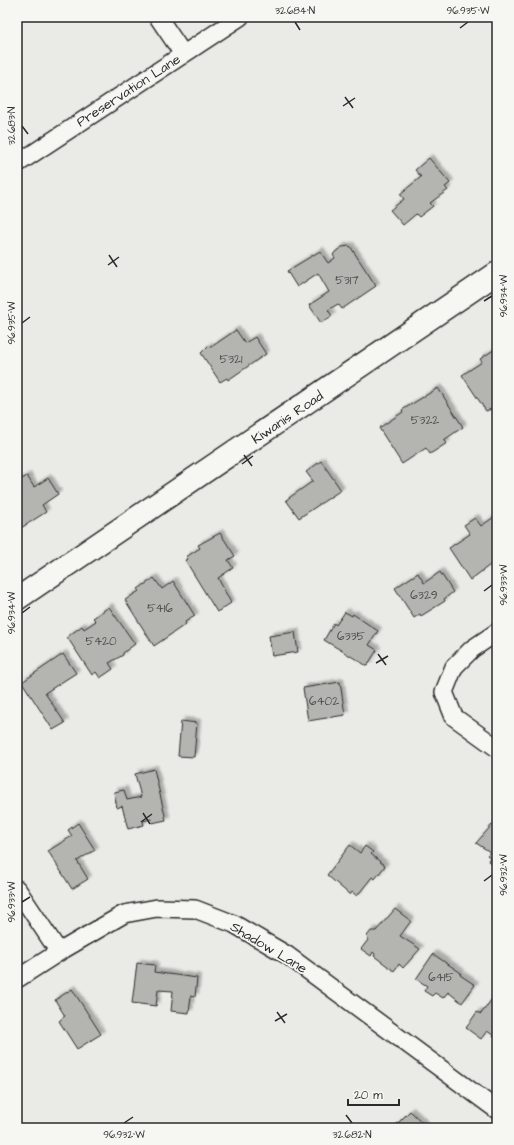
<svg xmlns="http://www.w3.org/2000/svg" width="514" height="1145" font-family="'Architects Daughter',sans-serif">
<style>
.building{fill:#b4b4b1;stroke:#2b2b2b;filter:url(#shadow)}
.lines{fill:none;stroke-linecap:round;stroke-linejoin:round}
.street-casing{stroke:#2b2b2b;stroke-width:20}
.secondary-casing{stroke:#2b2b2b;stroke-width:25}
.street{stroke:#f6f6f2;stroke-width:17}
.secondary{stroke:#f6f6f2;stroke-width:22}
.ticks{fill:none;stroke:#2b2b2b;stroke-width:1.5}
.labels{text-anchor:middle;stroke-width:3.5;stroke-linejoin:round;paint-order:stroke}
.number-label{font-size:12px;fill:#4d4d4c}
.street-label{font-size:14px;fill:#2b2b2b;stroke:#f6f6f2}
.neatline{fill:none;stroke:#2b2b2b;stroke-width:1.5}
.ticks-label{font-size:10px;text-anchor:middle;fill:#2b2b2b}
</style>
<defs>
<filter id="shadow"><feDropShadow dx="3.5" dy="-3.5" stdDeviation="1" flood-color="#0004"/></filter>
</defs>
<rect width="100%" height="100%" fill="#eaeae6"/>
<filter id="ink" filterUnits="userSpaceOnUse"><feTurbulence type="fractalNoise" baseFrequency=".025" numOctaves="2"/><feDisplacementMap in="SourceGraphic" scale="8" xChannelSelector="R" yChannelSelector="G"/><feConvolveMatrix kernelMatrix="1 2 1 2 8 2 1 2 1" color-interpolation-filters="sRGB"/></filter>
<g filter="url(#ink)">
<!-- building -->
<path class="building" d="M 429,158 L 450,183 L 445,187 L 448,190 L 430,203 L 433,206 L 419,217 L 416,214 L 403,225 L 390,210 L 404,199 L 400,194 L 421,177 L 415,170 Z
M 350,246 L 376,286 L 342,309 L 338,304 L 328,310 L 332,316 L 321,323 L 309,305 L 329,292 L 318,273 L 297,287 L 287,271 L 320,251 L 328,263 L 335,258 L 333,255 L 335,252 L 342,247 Z
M 236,330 L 245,343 L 255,337 L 266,354 L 228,380 L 227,378 L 220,382 L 201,353 L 208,346 L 211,347 Z
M 495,349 L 497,352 L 497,407 L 486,411 L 462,375 L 482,362 L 480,359 Z
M 438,388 L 463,427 L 444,440 L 447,443 L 430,454 L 426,448 L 402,464 L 379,428 L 403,412 L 402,410 Z
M 321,461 L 341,490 L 299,518 L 286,500 L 313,481 L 306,472 Z
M 27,476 L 34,487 L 48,478 L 58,494 L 42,505 L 46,512 L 21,528 L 18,524 L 17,524 L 17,482 Z
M 497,515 L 497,563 L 495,564 L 494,562 L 470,580 L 449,548 L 470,534 L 464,525 L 475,518 L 481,526 Z
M 220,533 L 235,556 L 228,560 L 233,568 L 218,578 L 231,603 L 217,612 L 185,560 L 188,559 L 186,557 L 200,548 L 198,545 Z
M 440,572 L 453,592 L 444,599 L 445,601 L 421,616 L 420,614 L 414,618 L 395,588 L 418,573 L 424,583 Z
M 154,578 L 162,589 L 173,581 L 195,616 L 185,622 L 186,624 L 154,646 L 125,600 L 139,591 L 138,589 Z
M 109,607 L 135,644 L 123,653 L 123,655 L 109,663 L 113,669 L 100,678 L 96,672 L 92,675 L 67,637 L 82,626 L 84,629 L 96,621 L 93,618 Z
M 345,612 L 352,616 L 353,614 L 378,631 L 369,645 L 377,650 L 367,666 L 324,640 L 334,623 L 336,625 Z
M 295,632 L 298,652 L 272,656 L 269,636 Z
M 63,654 L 76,673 L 45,693 L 65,723 L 53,730 L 22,682 Z
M 340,682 L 345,715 L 308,721 L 303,688 Z
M 181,721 L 197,723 L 194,757 L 178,756 Z
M 154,769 L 166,820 L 152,823 L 151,819 L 143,821 L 144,825 L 128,829 L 122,806 L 117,808 L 114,792 L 124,790 L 127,800 L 141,797 L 135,774 Z
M 78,823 L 95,850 L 77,861 L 88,879 L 72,889 L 48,851 L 72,836 L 68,830 Z
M 497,824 L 497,864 L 496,866 L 488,861 L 490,857 L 487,855 L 490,852 L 476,843 L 492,825 L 495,827 Z
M 350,845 L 360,853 L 365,846 L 373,852 L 371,854 L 385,866 L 375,879 L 372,877 L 357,896 L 352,892 L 350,895 L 327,875 Z
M 395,909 L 411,921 L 400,936 L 420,949 L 403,968 L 399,964 L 394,971 L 374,956 L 375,954 L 373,952 L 371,956 L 361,949 L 368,940 L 367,936 L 371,931 L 376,931 Z
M 433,954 L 461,973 L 460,975 L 475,985 L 462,1003 L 448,992 L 443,998 L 435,993 L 432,996 L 424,991 L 427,986 L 416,979 Z
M 137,963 L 155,965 L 154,972 L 197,978 L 195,997 L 191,996 L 189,1013 L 171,1011 L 173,991 L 158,990 L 156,1006 L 132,1003 Z
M 72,989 L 101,1034 L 77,1049 L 59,1021 L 65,1016 L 55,1000 Z
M 494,996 L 497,998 L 497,1038 L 487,1031 L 481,1039 L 466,1028 L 477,1012 L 481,1014 Z
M 410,1111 L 425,1125 L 424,1127 L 425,1128 L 393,1128 Z"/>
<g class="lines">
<!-- street casing -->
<g class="street-casing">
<path id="street" d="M 158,17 L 183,54
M 17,164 L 240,17
M 497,632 L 472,649 L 454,667 L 444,692 L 454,717 L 497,748
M 17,889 L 59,952
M 17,979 L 59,952 L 124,914 L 157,908 L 195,909 L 234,924 L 287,955 L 497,1110"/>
</g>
<!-- secondary casing -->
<g class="secondary-casing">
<path id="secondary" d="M 17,599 L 497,273"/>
</g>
<!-- street -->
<use href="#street" class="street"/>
<!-- secondary -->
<use href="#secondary" class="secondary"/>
</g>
</g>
<!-- ticks -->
<path class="ticks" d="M 295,22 L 300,30M 460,28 L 468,22M 345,97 L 353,108M 343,106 L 355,98M 22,126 L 28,134M 109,255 L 117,267M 108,265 L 119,257M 484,301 L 492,296M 22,323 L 30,317M 244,455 L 252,466M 242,464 L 253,456M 484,591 L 492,585M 22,613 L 30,607M 378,654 L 386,665M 376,663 L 388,656M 143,813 L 150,824M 141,822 L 152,814M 484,881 L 492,875M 22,902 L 30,897M 277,1012 L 285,1023M 275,1021 L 287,1014M 346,1115 L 352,1123M 124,1123 L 133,1117"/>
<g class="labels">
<!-- number labels -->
<g class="number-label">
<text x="347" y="284">5317</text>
<text x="231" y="363">5321</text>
<text x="425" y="424">5322</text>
<text x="424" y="599">6329</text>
<text x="160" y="612">5416</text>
<text x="351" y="640">6335</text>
<text x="101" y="645">5420</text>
<text x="324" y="705">6402</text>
<text x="441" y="981">6415</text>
</g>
<!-- street labels -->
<g class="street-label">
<text transform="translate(128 90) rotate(-33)" y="5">Preservation Lane</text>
<text transform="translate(287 417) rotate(-34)" y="5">Kiwanis Road</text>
<text transform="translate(269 947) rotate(31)" y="5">Shadow Lane</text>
</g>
</g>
<!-- margin -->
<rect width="514" height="1145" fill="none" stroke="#f6f6f2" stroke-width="44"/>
<!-- scale -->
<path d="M348 1099v6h51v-6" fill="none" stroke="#2b2b2b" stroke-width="2"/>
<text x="354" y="1099" font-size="12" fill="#2b2b2b" stroke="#f6f6f2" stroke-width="3" paint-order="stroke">20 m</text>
<rect x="22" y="22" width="470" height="1101" class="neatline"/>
<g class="ticks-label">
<text x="295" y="14">32.684°N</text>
<text x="468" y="14">96.935°W</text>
<text transform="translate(11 126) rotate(-90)" y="4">32.683°N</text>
<text transform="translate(503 296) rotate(-90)" y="4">96.934°W</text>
<text transform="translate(11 323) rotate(-90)" y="4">96.935°W</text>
<text transform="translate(503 585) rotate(-90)" y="4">96.933°W</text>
<text transform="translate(11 613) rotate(-90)" y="4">96.934°W</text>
<text transform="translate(503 875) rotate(-90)" y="4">96.932°W</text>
<text transform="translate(11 902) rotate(-90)" y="4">96.933°W</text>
<text x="124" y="1138">96.932°W</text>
<text x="352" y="1138">32.682°N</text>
</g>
</svg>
